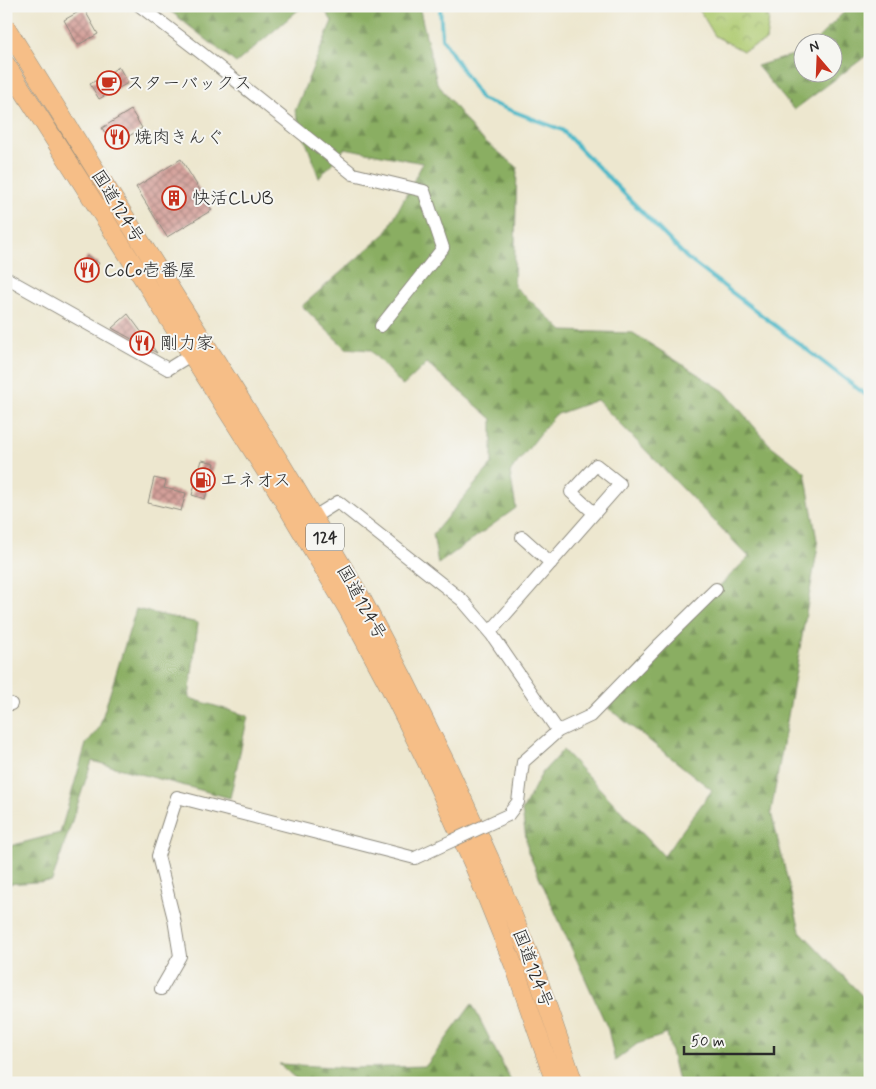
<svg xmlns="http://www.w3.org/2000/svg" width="876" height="1089" font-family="Mynerve,'Klee One',sans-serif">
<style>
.forest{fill:url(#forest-firs);stroke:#5a6c46}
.park{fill:url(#park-crowns);stroke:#6c7a4e}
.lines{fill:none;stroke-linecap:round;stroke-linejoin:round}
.stream{stroke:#4cb8c7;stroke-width:4}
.building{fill:url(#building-cross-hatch)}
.minor-casing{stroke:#8c897d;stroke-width:14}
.highway-casing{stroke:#8c897d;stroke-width:19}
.minor{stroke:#fff;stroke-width:12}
.highway{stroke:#f6be87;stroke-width:18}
.minor-bridge-casing{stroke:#8c897d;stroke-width:14;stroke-linecap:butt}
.minor-bridge{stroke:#fff;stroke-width:12}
.labels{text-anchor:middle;stroke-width:4;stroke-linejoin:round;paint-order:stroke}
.shield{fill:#f6f6f2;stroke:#686867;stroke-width:1}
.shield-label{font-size:16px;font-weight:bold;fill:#2b2b2b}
.poi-label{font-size:18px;fill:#2b2b2b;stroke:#f6f6f2;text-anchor:start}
.street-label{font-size:18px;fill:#2b2b2b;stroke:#f6f6f2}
</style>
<defs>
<pattern id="forest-firs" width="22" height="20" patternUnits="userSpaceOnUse" patternTransform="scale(1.25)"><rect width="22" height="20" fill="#8aae62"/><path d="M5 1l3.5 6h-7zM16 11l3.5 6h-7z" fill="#718e51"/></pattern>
<pattern id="park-crowns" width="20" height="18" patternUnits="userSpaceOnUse" patternTransform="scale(1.25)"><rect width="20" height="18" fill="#aeca70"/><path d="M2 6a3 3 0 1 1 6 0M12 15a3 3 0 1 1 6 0" fill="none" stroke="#8ea45c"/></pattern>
<pattern id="building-cross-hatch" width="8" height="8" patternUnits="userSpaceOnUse" patternTransform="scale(1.25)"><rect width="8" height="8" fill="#d4a09a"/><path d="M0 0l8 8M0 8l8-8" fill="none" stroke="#ac837e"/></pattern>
</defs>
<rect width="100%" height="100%" fill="#f6f6f2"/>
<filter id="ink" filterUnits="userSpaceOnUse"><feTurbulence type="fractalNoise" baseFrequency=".02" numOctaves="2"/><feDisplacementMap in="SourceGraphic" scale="10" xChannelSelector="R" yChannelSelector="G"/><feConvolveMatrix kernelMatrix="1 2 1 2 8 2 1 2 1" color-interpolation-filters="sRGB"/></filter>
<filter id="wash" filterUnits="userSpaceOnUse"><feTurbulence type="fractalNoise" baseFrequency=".0096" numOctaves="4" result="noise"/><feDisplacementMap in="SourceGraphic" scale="20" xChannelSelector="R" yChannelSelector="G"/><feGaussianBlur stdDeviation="1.12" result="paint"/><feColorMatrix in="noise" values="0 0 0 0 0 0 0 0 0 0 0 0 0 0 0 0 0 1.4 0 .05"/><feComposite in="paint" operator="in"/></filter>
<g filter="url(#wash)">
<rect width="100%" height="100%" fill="#ede7cf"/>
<!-- forest -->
<path class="forest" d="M 164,6 L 303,6 L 236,63 Z
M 322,6 L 419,6 L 437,83 L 476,134 L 517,167 L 514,286 L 563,331 L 633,333 L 724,391 L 769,444 L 805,472 L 818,546 L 771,812 L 800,931 L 870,1004 L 870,1083 L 677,1083 L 678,1081 L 667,1034 L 637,1044 L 615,1061 L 608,1029 L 528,852 L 522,811 L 542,773 L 563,750 L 664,856 L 712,790 L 608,708 L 651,653 L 749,557 L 597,400 L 555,415 L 510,472 L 516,508 L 438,564 L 433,534 L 492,464 L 492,419 L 427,363 L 403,386 L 370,350 L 345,348 L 302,306 L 386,233 L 423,163 L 345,148 L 319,178 L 295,111 L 332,21 Z
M 850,6 L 870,6 L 870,53 L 794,110 L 757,66 L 803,52 L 804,72 L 834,72 L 834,42 L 814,42 Z
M 136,609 L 198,623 L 189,698 L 248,716 L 230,798 L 92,761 L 52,881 L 6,884 L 6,847 L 60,833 L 86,744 L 99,728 Z
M 472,1004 L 512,1083 L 307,1083 L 295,1078 L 279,1064 L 353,1068 L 426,1066 Z"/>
<!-- park -->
<path class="park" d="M 697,6 L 761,6 L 769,18 L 766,41 L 743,51 L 715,36 Z"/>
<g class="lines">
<!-- stream -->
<path class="stream" d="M 440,6 L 442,38 L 481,99 L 562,130 L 687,258 L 870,398"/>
</g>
<g id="blocks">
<!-- building -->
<path class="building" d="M 84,9 L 98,34 L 78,45 L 64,20 Z
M 119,67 L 128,83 L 99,99 L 90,84 Z
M 131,110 L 142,128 L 113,146 L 102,128 Z
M 181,159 L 212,210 L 167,237 L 136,187 Z
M 87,256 L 99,263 L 87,284 L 75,277 Z
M 128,314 L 157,353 L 112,328 Z
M 202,460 L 215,463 L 205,499 L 192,495 Z
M 154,478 L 166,481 L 164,488 L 186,493 L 181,511 L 148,503 Z"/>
</g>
</g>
<g filter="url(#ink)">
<use href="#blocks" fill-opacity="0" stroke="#8c897d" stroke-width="1"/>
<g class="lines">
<!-- minor casing -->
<g class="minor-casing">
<path id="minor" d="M 140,6 L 200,52 L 353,174 L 424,191 L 443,248 L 381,326
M 775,6 L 777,6
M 6,278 L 168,369 L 197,351
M 306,522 L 338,502 L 462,600 L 492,635 L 558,731 L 590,716 L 660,644 L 716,589
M 522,537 L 551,563
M 490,632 L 620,484 L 596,465 L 571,492 L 594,513
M 6,703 L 11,704
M 508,815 L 518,802 L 523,762 L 558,731
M 161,989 L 180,956 L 174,919 L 158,856 L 177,797 L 415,858"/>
</g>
<!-- highway casing -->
<g class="highway-casing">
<path id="highway" d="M 6,27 L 100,177 L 282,465 L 362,599 L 404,679 L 449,769 L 490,859 L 533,964 L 574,1083
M 6,64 L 268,475 L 348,610 L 390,688 L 433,775 L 473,864 L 516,971 L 555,1083"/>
</g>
<!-- minor -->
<use href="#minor" class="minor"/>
<!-- highway -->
<use href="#highway" class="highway"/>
<!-- minor-bridge casing -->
<g class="minor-bridge-casing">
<path id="minor-bridge" d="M 415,858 L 508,815"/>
</g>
<!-- minor-bridge -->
<use href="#minor-bridge" class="minor-bridge"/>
</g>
</g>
<!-- icons -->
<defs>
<g id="cafe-ring" transform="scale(1.25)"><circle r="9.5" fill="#f6f6f2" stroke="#c8321e" stroke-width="1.5"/><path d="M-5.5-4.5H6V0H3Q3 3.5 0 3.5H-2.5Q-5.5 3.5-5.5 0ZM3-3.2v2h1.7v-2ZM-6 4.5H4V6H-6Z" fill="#c8321e"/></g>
<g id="restaurant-ring" transform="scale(1.25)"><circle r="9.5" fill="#f6f6f2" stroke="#c8321e" stroke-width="1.5"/><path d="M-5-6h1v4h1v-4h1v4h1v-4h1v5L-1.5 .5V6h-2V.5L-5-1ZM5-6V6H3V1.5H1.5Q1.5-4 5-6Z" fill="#c8321e"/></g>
<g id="building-ring" transform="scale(1.25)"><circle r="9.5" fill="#f6f6f2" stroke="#c8321e" stroke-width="1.5"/><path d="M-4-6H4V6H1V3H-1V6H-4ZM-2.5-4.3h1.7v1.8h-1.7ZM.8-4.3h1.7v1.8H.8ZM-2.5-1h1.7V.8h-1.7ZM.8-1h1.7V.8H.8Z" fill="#c8321e"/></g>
<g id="fuel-ring" transform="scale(1.25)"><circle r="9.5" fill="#f6f6f2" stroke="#c8321e" stroke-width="1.5"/><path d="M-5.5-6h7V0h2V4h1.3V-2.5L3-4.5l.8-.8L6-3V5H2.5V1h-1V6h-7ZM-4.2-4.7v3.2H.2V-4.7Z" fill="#c8321e"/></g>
</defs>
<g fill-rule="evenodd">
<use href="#cafe-ring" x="109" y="83"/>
<use href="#restaurant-ring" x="117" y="137"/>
<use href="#building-ring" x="174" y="198"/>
<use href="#restaurant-ring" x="87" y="270"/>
<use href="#restaurant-ring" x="142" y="343"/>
<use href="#fuel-ring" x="203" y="480"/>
</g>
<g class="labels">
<!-- shield labels -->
<rect class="shield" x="306" y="523.5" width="38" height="27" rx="4"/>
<g class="shield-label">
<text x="325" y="543">124</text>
</g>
<!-- poi labels -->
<g class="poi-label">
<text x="126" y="89">スターバックス</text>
<text x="134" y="143">焼肉きんぐ</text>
<text x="192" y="204">快活CLUB</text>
<text x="104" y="276">CoCo壱番屋</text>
<text x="160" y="349">剛力家</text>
<text x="220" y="486">エネオス</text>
</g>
<!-- street labels -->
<g class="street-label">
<text transform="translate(118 206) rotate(58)" y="6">国道124号</text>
<text transform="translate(362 602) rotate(61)" y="6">国道124号</text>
<text transform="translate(533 968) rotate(69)" y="6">国道124号</text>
</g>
</g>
<!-- margin -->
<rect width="876" height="1089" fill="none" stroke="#f6f6f2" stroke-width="25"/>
<!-- north arrow -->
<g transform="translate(818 58) rotate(341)"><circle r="24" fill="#f6f6f2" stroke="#a5a5a2"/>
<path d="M0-4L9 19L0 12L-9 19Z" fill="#c8321e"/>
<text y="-8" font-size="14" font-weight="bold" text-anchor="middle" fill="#2b2b2b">N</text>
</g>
<!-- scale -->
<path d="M684 1046v8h90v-8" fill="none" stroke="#2b2b2b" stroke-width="2.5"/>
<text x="691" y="1046" font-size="15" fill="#2b2b2b" stroke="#f6f6f2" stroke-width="4" paint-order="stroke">50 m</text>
</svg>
